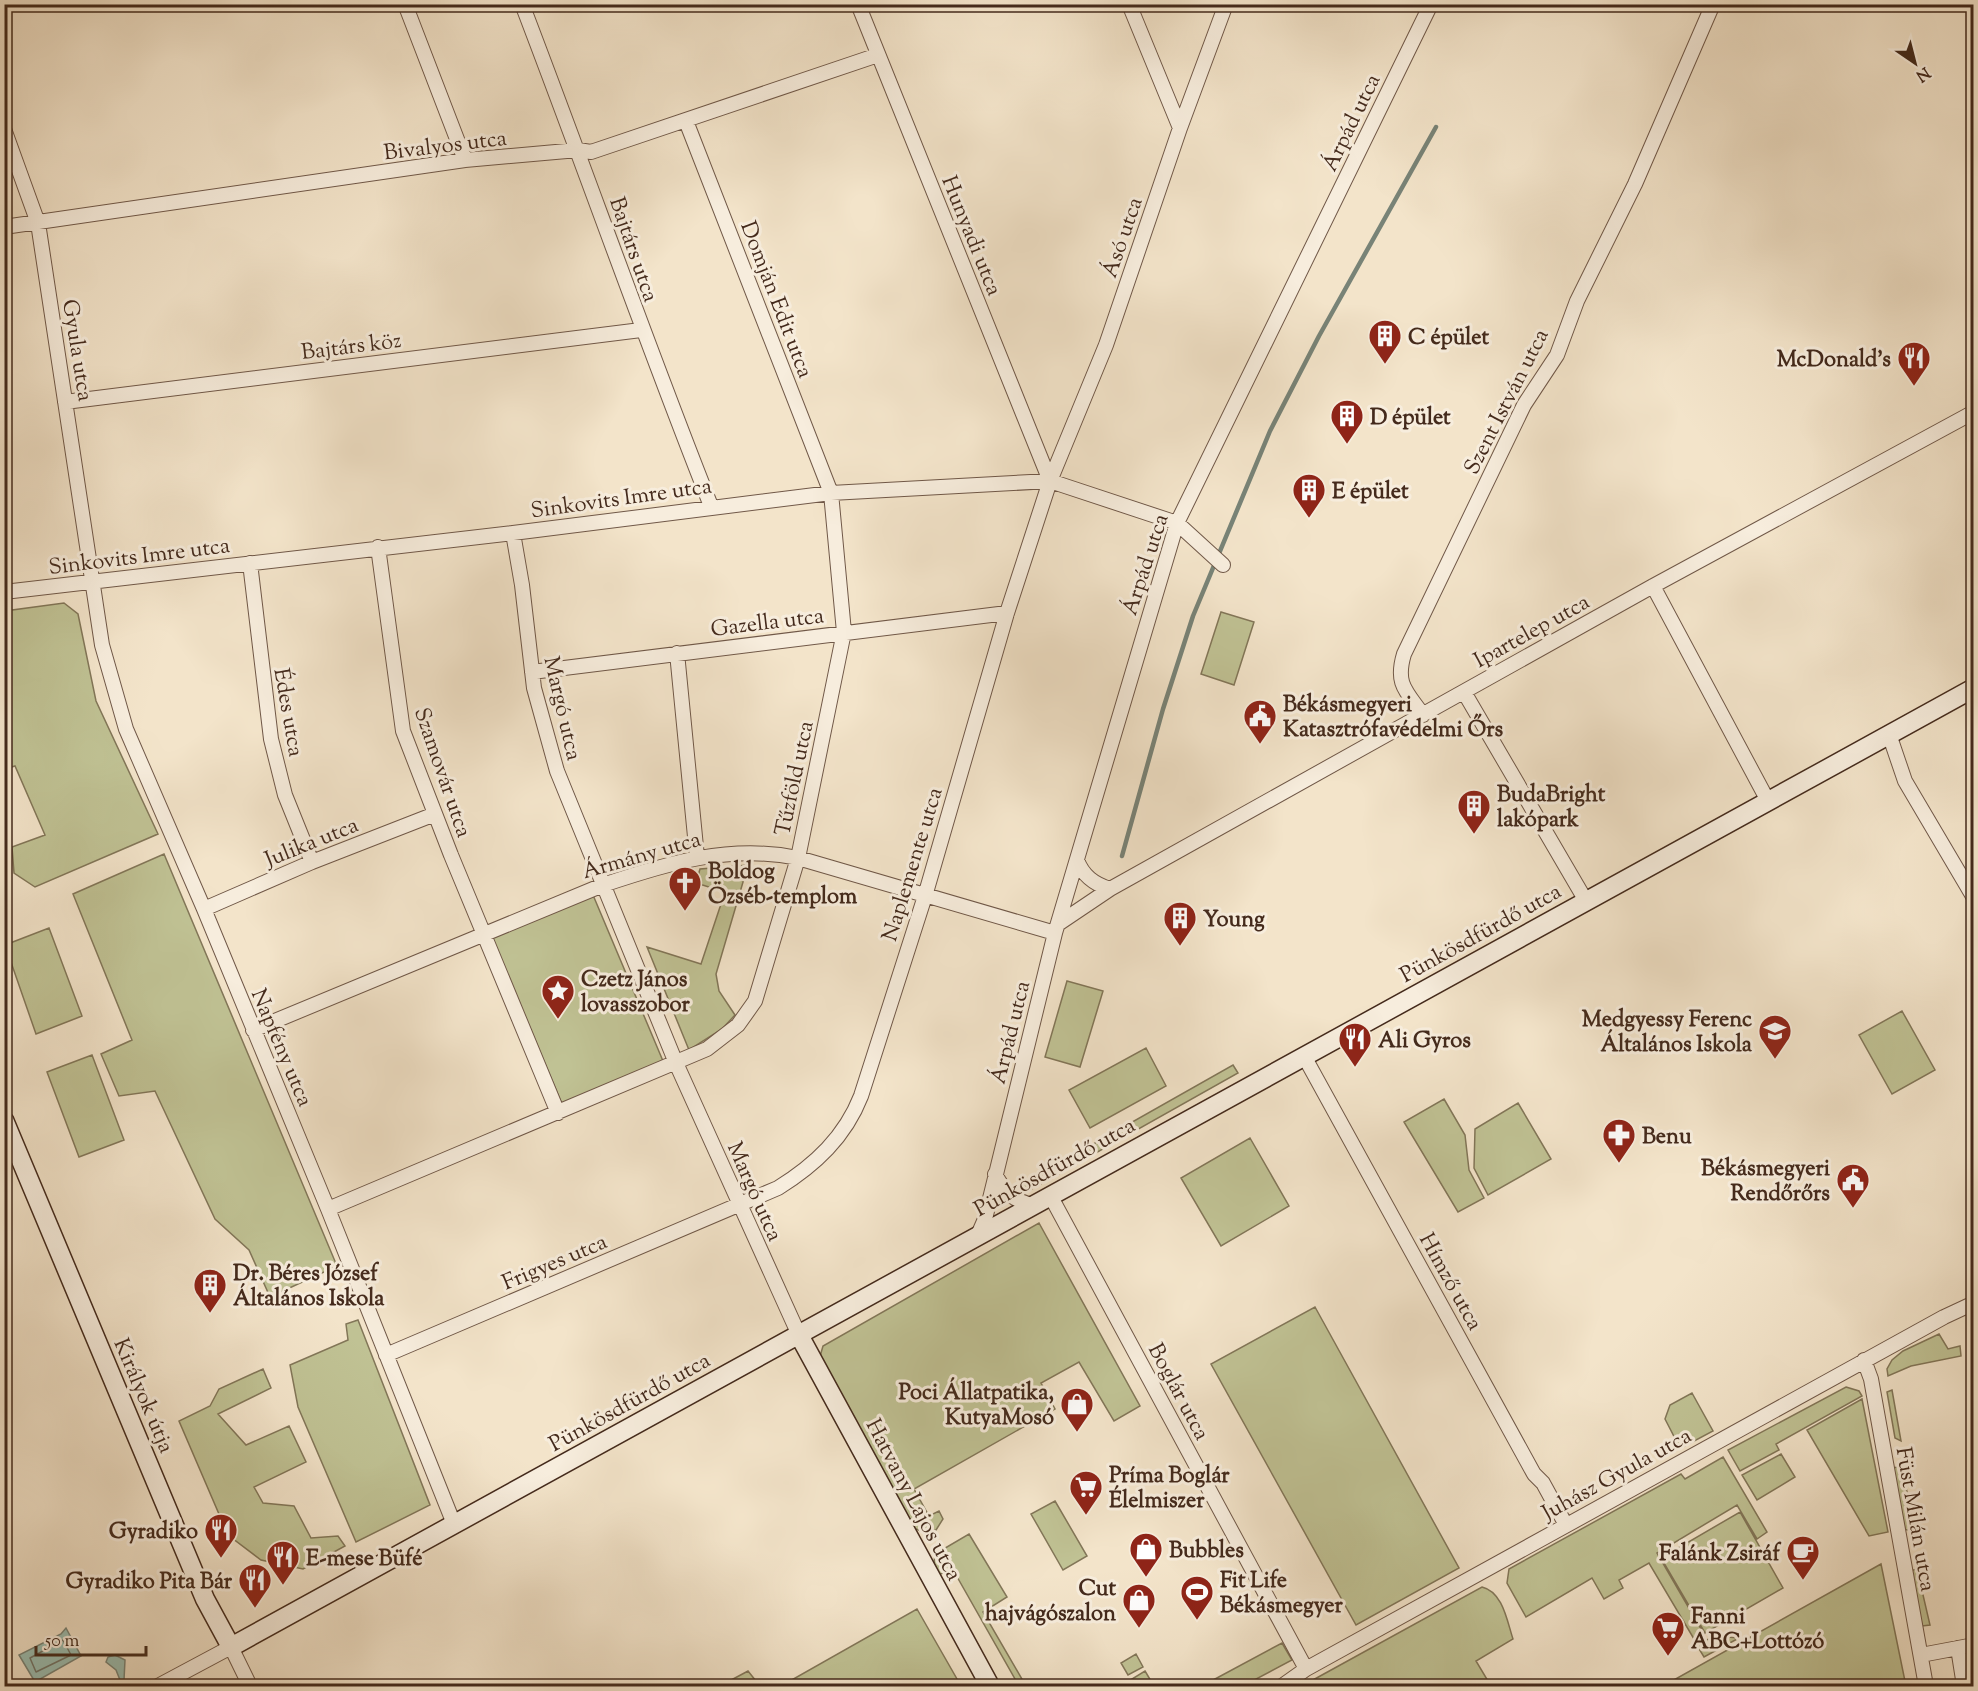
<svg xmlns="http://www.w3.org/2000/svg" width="1978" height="1691" font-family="'Sorts Mill Goudy',serif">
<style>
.green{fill:#c0c294;stroke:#827658;stroke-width:1.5}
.water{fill:#9bbfb3;stroke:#788377;stroke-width:1.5}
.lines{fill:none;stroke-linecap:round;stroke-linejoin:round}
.shore{stroke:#707468;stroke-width:1.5}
.stream{stroke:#788377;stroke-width:4.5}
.street-casing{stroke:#705848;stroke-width:16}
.secondary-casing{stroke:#442a1c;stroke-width:21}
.street{stroke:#f7eddd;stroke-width:14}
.secondary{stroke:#f7eddd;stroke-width:18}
.labels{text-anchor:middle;stroke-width:6;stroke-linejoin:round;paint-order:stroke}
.street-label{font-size:22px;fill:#442a1c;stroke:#f7eddd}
.poi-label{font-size:22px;font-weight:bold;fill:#442a1c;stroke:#f7eddd;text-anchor:start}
</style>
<rect width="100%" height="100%" fill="#f3e4ca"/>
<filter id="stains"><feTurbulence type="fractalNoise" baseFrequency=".00333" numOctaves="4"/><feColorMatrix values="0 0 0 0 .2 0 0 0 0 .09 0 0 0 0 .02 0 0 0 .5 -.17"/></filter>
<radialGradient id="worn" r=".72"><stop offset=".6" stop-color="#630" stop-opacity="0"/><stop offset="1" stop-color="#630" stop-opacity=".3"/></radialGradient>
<!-- green -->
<path class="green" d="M 64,603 L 78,614 L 96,701 L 158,834 L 35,887 L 14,873 L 12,847 L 45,835 L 15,766 L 5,769 L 5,611 Z
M 1221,612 L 1254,622 L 1234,685 L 1201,674 Z
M 164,854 L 337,1266 L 270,1297 L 249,1250 L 215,1219 L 155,1091 L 119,1096 L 101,1054 L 132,1040 L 73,894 Z
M 748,865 L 716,974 L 719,991 L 735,1015 L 722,1029 L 689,1050 L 647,947 L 701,964 L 725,892 L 696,883 L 700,869 Z
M 593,895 L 663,1061 L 562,1104 L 492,938 Z
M 49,928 L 82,1016 L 36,1034 L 5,945 Z
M 1067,981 L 1103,991 L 1080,1067 L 1045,1057 Z
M 1902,1011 L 1935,1070 L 1892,1094 L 1859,1035 Z
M 1146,1048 L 1166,1086 L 1090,1128 L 1069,1090 Z
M 92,1055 L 124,1140 L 79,1157 L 47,1072 Z
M 1233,1065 L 1238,1073 L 1023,1194 L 1008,1185 L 1021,1185 Z
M 1444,1099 L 1465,1135 L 1469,1170 L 1484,1198 L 1458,1212 L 1404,1122 Z
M 1518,1103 L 1551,1159 L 1488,1195 L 1474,1168 L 1475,1129 Z
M 1250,1138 L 1289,1206 L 1221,1246 L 1181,1178 Z
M 1039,1223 L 1140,1406 L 1114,1421 L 1079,1362 L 1041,1383 L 1055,1409 L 914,1489 L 929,1516 L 939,1511 L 943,1519 L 936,1530 L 923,1532 L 909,1526 L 819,1360 L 823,1346 Z
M 1315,1307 L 1459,1568 L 1356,1625 L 1211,1364 Z
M 358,1320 L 430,1505 L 356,1542 L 298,1407 L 290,1365 L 348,1340 L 346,1324 Z
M 1939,1334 L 1948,1349 L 1960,1346 L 1961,1356 L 1911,1366 L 1888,1376 L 1887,1369 L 1892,1360 L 1903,1351 Z
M 263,1369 L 271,1388 L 218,1414 L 246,1445 L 289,1426 L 306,1462 L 254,1487 L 263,1503 L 294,1506 L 311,1538 L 338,1536 L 345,1546 L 303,1569 L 261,1560 L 228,1535 L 179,1421 L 210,1406 L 219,1389 Z
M 1846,1387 L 1859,1391 L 1862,1396 L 1776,1444 L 1779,1450 L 1740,1471 L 1728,1450 Z
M 1892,1390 L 1901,1441 L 1895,1438 L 1887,1392 Z
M 1692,1393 L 1713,1431 L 1683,1447 L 1679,1446 L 1665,1419 L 1670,1405 Z
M 1862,1399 L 1888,1532 L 1869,1536 L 1807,1430 Z
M 1781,1454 L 1795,1477 L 1757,1500 L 1742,1475 Z
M 1723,1457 L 1767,1532 L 1757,1539 L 1737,1505 L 1657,1553 L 1704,1634 L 1694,1639 L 1649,1563 L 1619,1580 L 1623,1588 L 1604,1599 L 1592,1578 L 1526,1617 L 1507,1583 L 1509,1569 L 1681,1474 L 1685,1479 Z
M 1902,1466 L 1914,1529 L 1905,1530 L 1893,1468 Z
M 1055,1501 L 1087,1556 L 1063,1570 L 1031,1514 Z
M 1740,1512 L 1783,1588 L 1705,1633 L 1661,1558 Z
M 969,1534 L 1007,1597 L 983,1612 L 1026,1686 L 1019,1686 L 952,1568 L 939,1575 L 934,1563 L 935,1554 Z
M 1881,1564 L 1906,1686 L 1663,1686 Z
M 1917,1569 L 1930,1625 L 1922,1626 L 1910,1571 Z
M 1482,1587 C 1503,1592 1507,1621 1513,1639 L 1476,1661 L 1491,1686 L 1302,1686 Z
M 917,1609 L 961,1686 L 781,1686 Z
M 1717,1636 L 1739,1638 L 1704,1657 L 1696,1644 Z
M 1282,1643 L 1292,1660 L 1243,1686 L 1202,1686 Z
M 1136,1654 L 1143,1667 L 1128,1675 L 1121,1663 Z
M 748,1671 L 760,1686 L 720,1686 Z
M 1145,1671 L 1154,1686 L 1129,1686 L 1127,1682 Z"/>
<!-- water -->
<path class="water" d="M 66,1628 L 81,1656 L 35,1682 L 19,1655 L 61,1634 Z
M 115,1655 L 125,1660 L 124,1680 L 120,1680 L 116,1670 L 106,1662 L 108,1657 Z"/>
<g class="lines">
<!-- shore -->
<path class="shore" d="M 63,1640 L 71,1655 L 36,1672 L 30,1658 Z"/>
<!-- stream -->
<path class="stream" d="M 1122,856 L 1163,709 L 1193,616 L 1270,431 L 1319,336 L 1436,127"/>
<!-- street casing -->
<g class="street-casing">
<path id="street" d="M 405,4 L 465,160
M 522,4 C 586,171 645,340 711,506
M 858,4 L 1050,481
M 1129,4 L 1180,128
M 4,129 L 38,223 L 102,645 L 126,729 L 204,909 L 328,1209 L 454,1524
M 4,227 L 465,160 L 578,150 L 591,152 L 878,55
M 65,402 L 641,330
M 513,533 L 522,585 L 534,688 L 557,771 L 676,1063 L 799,1335
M 378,547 L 403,731 L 451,855 L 558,1113
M 250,563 L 271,739 L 285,795 L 312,862
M 1653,586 L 1768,801
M 4,592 L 513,533 L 831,493 L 1050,481 L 1177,523 L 1223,565
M 677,653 L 697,857
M 532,672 L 1007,613
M 1464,692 L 1586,901
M 1423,715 C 1406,691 1395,684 1404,654 L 1524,405 L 1557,355 L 1577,301 L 1635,184 L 1713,4
M 1889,734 L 1905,781 L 1974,898
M 1077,860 C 1083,876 1094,884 1110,889
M 204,909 L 312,862 L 435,814
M 1058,924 L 1110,889 L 1653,586 L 1974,412
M 253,1030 L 603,885 C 668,863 730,844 798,858 L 1055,933
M 1304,1056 L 1534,1474 L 1543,1483 L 1566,1525
M 995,1174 C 1004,1191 1012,1200 1032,1205
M 1050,1195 L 1306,1669
M 328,1209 L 707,1049 L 738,1025 L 755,1001 L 798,858 L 844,632 L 831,493 L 686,121
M 978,1235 L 985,1219 L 1055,933 L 1177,523 L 1431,4
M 386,1355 L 778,1188 C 815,1165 845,1137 861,1096 L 925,896 L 1007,613 L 1050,481 L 1106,345 L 1180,128 L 1226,4
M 1864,1360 L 1871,1379 L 1926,1686
M 1958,1648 L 1964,1686
M 1921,1655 L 1974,1645
M 158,1686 L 231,1647 L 250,1686
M 1282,1686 L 1306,1669 L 1944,1317 L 1974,1303"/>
</g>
<!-- secondary casing -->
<g class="secondary-casing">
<path id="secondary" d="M 4,1120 L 205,1599 L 231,1647 L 1974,688
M 799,1335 L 990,1686"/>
</g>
<!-- street -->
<use href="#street" class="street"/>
<!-- secondary -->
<use href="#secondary" class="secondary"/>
</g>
<!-- icons -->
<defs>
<g id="building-pin" transform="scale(1.725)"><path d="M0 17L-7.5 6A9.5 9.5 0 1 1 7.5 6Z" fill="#8f2418" stroke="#f7eddd"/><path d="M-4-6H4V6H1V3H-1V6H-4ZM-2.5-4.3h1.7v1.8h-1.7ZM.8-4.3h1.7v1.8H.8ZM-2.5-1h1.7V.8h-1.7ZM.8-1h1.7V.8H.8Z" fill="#fff"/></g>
<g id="restaurant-pin" transform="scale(1.725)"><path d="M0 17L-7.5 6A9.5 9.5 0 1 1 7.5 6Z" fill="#8f2418" stroke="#f7eddd"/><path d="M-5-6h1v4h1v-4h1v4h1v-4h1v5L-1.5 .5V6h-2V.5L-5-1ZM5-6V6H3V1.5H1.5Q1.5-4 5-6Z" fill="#fff"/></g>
<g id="civic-pin" transform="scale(1.725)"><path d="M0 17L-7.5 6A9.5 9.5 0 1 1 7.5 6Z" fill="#8f2418" stroke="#f7eddd"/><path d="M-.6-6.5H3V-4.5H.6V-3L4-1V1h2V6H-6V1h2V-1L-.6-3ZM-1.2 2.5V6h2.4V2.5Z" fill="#fff"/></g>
<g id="church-pin" transform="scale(1.725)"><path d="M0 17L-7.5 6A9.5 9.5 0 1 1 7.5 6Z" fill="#8f2418" stroke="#f7eddd"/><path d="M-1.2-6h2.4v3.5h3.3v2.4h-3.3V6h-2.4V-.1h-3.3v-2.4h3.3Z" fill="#fff"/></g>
<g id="sight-pin" transform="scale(1.725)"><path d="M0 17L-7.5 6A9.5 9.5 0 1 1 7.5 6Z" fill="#8f2418" stroke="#f7eddd"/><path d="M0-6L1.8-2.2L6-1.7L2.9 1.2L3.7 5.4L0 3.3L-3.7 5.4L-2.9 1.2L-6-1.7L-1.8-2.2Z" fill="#fff"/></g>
<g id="school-pin" transform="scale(1.725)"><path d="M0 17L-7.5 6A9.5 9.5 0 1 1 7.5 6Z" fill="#8f2418" stroke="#f7eddd"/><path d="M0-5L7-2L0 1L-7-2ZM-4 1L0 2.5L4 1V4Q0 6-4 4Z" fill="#fff"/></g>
<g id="pharmacy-pin" transform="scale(1.725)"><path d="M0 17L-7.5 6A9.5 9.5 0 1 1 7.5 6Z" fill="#8f2418" stroke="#f7eddd"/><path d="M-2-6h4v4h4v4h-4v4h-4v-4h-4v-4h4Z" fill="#fff"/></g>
<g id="shop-pin" transform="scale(1.725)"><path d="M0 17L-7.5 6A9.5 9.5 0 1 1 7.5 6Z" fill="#8f2418" stroke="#f7eddd"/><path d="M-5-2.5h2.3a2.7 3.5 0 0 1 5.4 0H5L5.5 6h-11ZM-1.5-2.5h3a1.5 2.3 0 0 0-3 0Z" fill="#fff"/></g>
<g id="supermarket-pin" transform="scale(1.725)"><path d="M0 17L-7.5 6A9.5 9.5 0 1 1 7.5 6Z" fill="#8f2418" stroke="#f7eddd"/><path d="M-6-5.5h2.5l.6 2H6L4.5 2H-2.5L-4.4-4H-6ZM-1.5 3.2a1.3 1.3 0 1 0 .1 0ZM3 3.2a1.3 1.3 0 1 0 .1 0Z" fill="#fff"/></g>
<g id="cafe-pin" transform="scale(1.725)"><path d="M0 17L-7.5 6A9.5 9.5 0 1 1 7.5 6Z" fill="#8f2418" stroke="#f7eddd"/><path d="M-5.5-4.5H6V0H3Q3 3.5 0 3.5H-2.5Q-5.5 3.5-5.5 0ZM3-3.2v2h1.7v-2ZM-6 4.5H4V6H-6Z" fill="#fff"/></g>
<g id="stadium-pin" transform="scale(1.725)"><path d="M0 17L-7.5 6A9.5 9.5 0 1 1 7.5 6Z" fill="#8f2418" stroke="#f7eddd"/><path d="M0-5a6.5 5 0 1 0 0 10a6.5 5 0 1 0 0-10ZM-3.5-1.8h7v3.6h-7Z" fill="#fff"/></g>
</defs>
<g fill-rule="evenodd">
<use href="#building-pin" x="1385" y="336"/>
<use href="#restaurant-pin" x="1914" y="358"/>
<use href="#building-pin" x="1347" y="416"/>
<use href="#building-pin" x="1309" y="490"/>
<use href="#civic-pin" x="1260" y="716"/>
<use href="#building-pin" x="1474" y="806"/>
<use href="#church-pin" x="685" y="883"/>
<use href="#building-pin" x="1180" y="918"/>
<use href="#sight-pin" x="558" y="991"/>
<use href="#school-pin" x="1775" y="1031"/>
<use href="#restaurant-pin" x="1355" y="1039"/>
<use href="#pharmacy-pin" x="1619" y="1135"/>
<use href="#civic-pin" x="1853" y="1180"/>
<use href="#building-pin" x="210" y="1285"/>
<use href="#shop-pin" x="1077" y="1404"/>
<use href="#supermarket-pin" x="1086" y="1487"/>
<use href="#restaurant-pin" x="221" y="1530"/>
<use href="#shop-pin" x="1146" y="1549"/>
<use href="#cafe-pin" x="1803" y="1552"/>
<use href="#restaurant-pin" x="283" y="1557"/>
<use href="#restaurant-pin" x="255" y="1580"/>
<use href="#stadium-pin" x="1197" y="1592"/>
<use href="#shop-pin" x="1139" y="1600"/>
<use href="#supermarket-pin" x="1668" y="1628"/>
</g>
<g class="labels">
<!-- street labels -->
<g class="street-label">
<text transform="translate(1350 122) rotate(-64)" y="8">Árpád utca</text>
<text transform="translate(445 144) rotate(-7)" y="8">Bivalyos utca</text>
<text transform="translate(973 235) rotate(68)" y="8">Hunyadi utca</text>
<text transform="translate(1121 237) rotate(-71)" y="8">Ásó utca</text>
<text transform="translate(635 249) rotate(71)" y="8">Bajtárs utca</text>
<text transform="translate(778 299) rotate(69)" y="8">Domján Edit utca</text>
<text transform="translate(351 345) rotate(-7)" y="8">Bajtárs köz</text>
<text transform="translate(79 350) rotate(81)" y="8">Gyula utca</text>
<text transform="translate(1505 401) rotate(-63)" y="8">Szent István utca</text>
<text transform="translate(621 497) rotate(-8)" y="8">Sinkovits Imre utca</text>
<text transform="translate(139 555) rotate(-7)" y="8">Sinkovits Imre utca</text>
<text transform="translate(1144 564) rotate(-72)" y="8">Árpád utca</text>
<text transform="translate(767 621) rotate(-7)" y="8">Gazella utca</text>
<text transform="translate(1531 630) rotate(-29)" y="8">Ipartelep utca</text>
<text transform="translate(564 708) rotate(77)" y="8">Margó utca</text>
<text transform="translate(290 712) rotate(80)" y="8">Édes utca</text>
<text transform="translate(444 772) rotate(71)" y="8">Szamovár utca</text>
<text transform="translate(793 778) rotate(-78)" y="8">Tűzföld utca</text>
<text transform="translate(311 841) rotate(-22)" y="8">Julika utca</text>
<text transform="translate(641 854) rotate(-16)" y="8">Ármány utca</text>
<text transform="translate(911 864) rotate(-73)" y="8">Naplemente utca</text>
<text transform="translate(1480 932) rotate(-29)" y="8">Pünkösdfürdő utca</text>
<text transform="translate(1009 1032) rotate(-76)" y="8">Árpád utca</text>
<text transform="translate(283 1047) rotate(67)" y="8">Napfény utca</text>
<text transform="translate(1054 1166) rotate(-29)" y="8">Pünkösdfürdő utca</text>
<text transform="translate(756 1191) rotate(66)" y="8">Margó utca</text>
<text transform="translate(554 1261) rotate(-23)" y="8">Frigyes utca</text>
<text transform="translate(1452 1281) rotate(61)" y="8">Hímző utca</text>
<text transform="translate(1180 1391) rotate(62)" y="8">Boglár utca</text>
<text transform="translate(145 1395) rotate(67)" y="8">Királyok útja</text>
<text transform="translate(629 1401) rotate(-29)" y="8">Pünkösdfürdő utca</text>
<text transform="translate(1616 1473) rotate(-29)" y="8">Juhász Gyula utca</text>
<text transform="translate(915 1499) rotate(62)" y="8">Hatvany Lajos utca</text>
<text transform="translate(1917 1519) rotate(80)" y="8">Füst Milán utca</text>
</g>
<!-- poi labels -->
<g class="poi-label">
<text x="1408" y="344">C épület</text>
<text x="1891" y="366" text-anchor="end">McDonald's</text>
<text x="1370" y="424">D épület</text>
<text x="1332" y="498">E épület</text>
<text x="1283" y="711">Békásmegyeri<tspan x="1283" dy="25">Katasztrófavédelmi Őrs</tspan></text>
<text x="1497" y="801">BudaBright<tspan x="1497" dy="25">lakópark</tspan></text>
<text x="708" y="878">Boldog<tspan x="708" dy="25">Özséb-templom</tspan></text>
<text x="1203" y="926">Young</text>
<text x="581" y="986">Czetz János<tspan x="581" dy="25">lovasszobor</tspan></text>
<text x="1752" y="1026" text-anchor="end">Medgyessy Ferenc<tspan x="1752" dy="25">Általános Iskola</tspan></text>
<text x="1378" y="1047">Ali Gyros</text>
<text x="1642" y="1143">Benu</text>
<text x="1830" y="1175" text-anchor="end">Békásmegyeri<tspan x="1830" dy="25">Rendőrőrs</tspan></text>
<text x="233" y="1280">Dr. Béres József<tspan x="233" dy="25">Általános Iskola</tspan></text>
<text x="1054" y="1399" text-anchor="end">Poci Állatpatika,<tspan x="1054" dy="25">KutyaMosó</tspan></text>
<text x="1109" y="1482">Príma Boglár<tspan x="1109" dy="25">Élelmiszer</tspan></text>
<text x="198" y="1538" text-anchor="end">Gyradiko</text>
<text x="1169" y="1557">Bubbles</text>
<text x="1780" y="1560" text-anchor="end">Falánk Zsiráf</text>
<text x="306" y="1565">E-mese Büfé</text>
<text x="1220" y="1587">Fit Life<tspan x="1220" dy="25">Békásmegyer</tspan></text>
<text x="232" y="1588" text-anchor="end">Gyradiko Pita Bár</text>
<text x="1116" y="1595" text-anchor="end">Cut<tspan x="1116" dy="25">hajvágószalon</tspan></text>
<text x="1691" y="1623">Fanni<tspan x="1691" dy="25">ABC+Lottózó</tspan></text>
</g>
</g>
<!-- margin -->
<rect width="1978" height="1691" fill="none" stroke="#f3e4ca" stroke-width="24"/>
<rect x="6" y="6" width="1966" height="1679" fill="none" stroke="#442a1c" stroke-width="3"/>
<rect x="12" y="12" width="1954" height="1667" fill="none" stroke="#442a1c" stroke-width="1.5"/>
<!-- north arrow -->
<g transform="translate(1915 63) rotate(145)" stroke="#f7eddd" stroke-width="4.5" paint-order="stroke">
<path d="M0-4.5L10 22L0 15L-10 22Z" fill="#442a1c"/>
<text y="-9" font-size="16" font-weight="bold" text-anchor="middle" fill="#442a1c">N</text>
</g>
<!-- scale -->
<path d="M36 1646v9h110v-9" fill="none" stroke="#442a1c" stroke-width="3"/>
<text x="45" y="1646" font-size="18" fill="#442a1c" stroke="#f7eddd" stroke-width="4.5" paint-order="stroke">50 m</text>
<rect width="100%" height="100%" filter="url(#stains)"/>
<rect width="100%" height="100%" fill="url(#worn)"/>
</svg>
